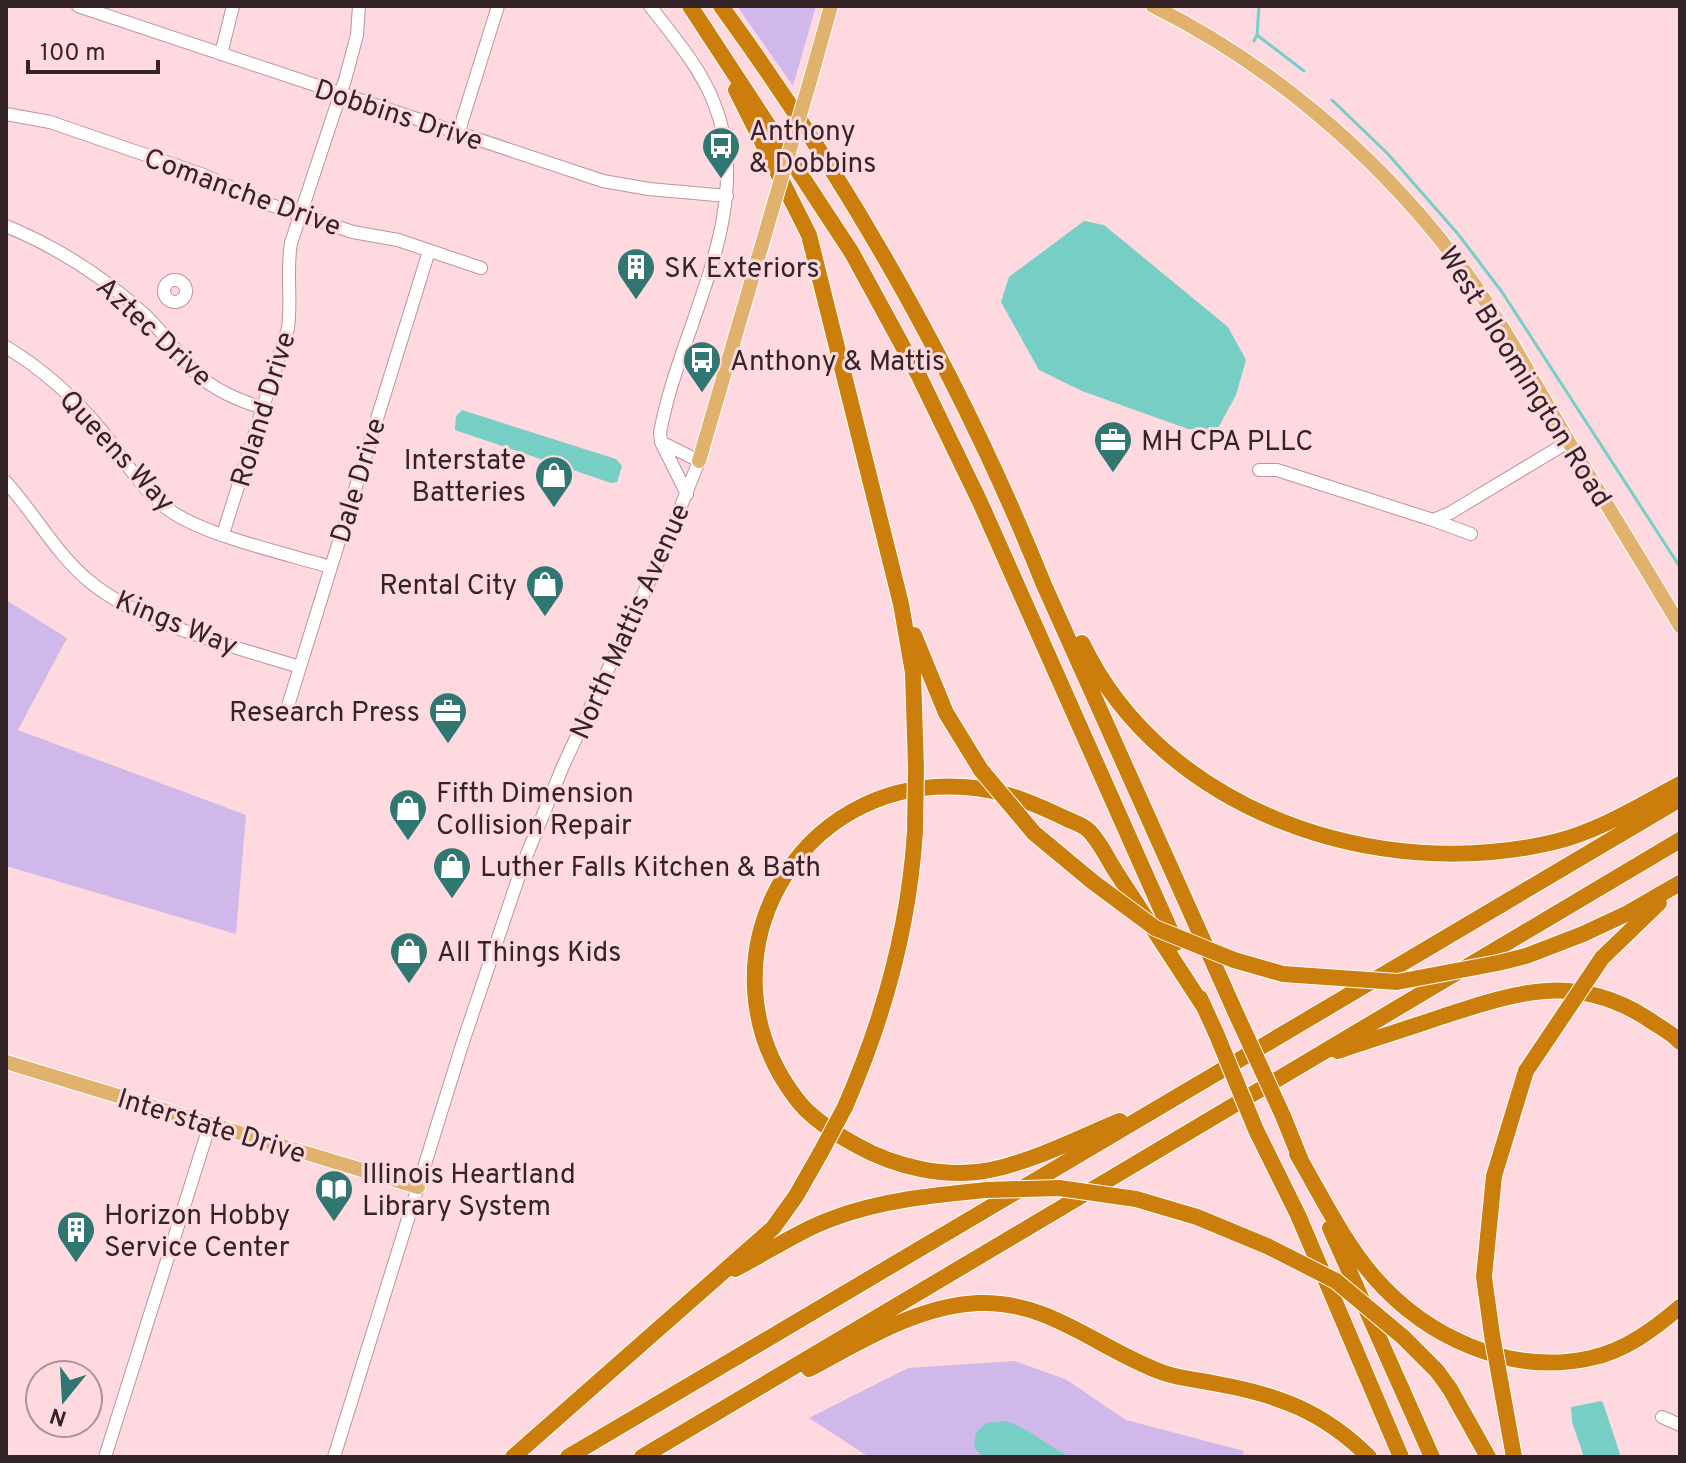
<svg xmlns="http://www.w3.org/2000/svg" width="1686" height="1463" font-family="Overpass,sans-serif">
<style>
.green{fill:#d0b8ea}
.water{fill:#77cec5}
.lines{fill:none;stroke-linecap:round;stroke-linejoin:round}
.stream{stroke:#77cec5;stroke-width:3}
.minor-casing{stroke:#be939a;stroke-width:14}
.major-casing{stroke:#fff;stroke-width:16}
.highway-casing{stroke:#fff;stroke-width:18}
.minor{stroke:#fff;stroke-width:12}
.major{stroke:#e0b26d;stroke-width:14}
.highway{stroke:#cc7e0c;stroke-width:16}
.major-bridge-casing{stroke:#fff;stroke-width:16;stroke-linecap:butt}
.highway-bridge-casing{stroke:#fff;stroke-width:18;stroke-linecap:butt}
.major-bridge{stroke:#e0b26d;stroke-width:14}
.highway-bridge{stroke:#cc7e0c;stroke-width:16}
.labels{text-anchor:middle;stroke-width:6;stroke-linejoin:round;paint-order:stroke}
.street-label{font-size:28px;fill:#352427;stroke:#fed9df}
.poi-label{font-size:28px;fill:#352427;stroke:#fed9df;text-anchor:start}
</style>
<rect width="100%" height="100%" fill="#fed9df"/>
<!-- green -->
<path class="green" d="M 737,6 L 816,6 L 793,86 Z
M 6,600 L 67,638 L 18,730 L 246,815 L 236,934 L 6,866 Z
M 1015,1361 L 1067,1380 L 1126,1420 L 1244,1451 L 1242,1457 L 869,1457 L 809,1418 L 908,1368 Z"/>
<!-- water -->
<path class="water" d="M 1084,221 L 1104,225 L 1228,327 L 1246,360 L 1236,395 L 1217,430 L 1188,429 L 1082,391 L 1039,370 L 1001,302 L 1009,277 Z
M 462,410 L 616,459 L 622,466 L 617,482 L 611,483 L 455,430 L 456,416 Z
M 1601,1401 L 1603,1403 L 1621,1457 L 1584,1457 L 1572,1422 L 1571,1407 Z
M 1006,1421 C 1028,1428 1048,1446 1070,1457 L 983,1457 L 974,1447 L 976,1432 L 987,1423 Z"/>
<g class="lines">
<!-- stream -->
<path class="stream" d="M 1257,35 L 1304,71
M 1254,41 L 1257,35 L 1259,6
M 1332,100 L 1388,154 L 1458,234 L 1502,292 L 1680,567"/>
<!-- minor casing -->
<g class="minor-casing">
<path id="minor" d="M 78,6 L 603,181 L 649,189 L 727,196
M 221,54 L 233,6
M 6,114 L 50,122 L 204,175 L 265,203 L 353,232 L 398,240 L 481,268
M 458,134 L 498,6
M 6,226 C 57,247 104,277 145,315 C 163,332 177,353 194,371 C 213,390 238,400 263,408
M164 291a11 11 0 1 1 22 0a11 11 0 1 1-22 0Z
M 6,347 C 44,370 74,397 102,431 C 123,457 141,490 169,510 C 206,536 284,553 330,567
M 661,442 L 687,494
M 1259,470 L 1277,470 L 1433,520 L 1450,513 L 1568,442
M 6,482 C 35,514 56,554 89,581 C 140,624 236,647 300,667
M 1433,520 L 1471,534
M 223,534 L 288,328 C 292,299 286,272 291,243 L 345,80 L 357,35 L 359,6
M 287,709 L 429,251
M 1662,1417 L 1680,1425
M 105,1457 L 210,1124
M 334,1457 L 462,1045 L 523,864 L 563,766 L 661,556 L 699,461 L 661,442 L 660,433 C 679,326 758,212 714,103 C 700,67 673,36 650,6"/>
</g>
<!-- major casing -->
<g class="major-casing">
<path id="major" d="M 1153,6 C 1268,63 1373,152 1451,253 C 1496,310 1530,376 1567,439 C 1604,501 1643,563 1680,626
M 810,81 L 831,6
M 699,461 L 775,200
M 6,1062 L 418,1187"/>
</g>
<!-- highway casing -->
<g class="highway-casing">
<path id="highway" d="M 690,6 L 852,253 L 919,376 L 980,502 L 1176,943
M 721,6 C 851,185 962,380 1044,585 L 1238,1018
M 736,90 L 809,235 L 901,604 L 913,673 L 916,768
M 914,635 L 946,713 L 981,770
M 1082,643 C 1163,812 1378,884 1554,842 C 1599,831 1639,806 1680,784
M 1583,934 L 1628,913 L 1680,883
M 1602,958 L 1659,903
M 1200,998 L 1216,1033
M 1338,1051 C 1373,1039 1409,1028 1444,1016 C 1517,992 1574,973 1645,1017 C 1656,1025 1671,1032 1680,1042
M 845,1107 C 884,1018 909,928 915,831
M 1283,1116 L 1302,1163
M 1120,1121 C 1078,1138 1034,1161 990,1170 C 946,1179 895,1167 856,1145 C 834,1133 810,1118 795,1097 C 694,962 795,775 964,787 C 1002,789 1033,803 1067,819 C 1073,822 1083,825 1088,830 C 1100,841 1109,862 1118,875 C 1147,919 1175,963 1204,1007
M 1256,1130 L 1298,1215 L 1401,1457
M 1297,1154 C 1321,1195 1343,1241 1374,1277 C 1427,1338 1511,1376 1591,1358 C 1625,1351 1654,1329 1680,1307
M 1330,1228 L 1432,1457
M 735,1269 C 768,1252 800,1230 834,1218 C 883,1200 935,1195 986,1190
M 1492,1335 L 1484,1277 L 1494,1176 L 1526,1071
M 809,1369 C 862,1341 917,1306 978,1303 C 1050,1300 1101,1351 1164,1373 C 1182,1379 1200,1380 1218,1384 C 1279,1395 1324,1412 1369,1457
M 1450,1389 L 1488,1457
M 1503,1396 L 1514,1457
M 513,1457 L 773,1228 L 796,1196 L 821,1152
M 568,1457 L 1680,799
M 642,1457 L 1680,840"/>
</g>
<!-- minor -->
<use href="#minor" class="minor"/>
<!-- major -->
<use href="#major" class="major"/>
<!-- highway -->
<use href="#highway" class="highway"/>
<!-- major-bridge casing -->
<g class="major-bridge-casing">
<path id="major-bridge" d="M 775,200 L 810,81"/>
</g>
<!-- highway-bridge casing -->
<g class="highway-bridge-casing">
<path id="highway-bridge" d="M 981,770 L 1034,833 L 1093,882 L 1155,928 L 1234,960 L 1283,974 L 1397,982 L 1498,963 L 1526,956 L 1583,934
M 915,831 L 916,768
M 1238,1018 L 1283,1116
M 1216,1033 L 1256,1130
M 1526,1071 L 1602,958
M 821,1152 L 845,1107
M 986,1190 L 1059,1188 L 1136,1199 L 1197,1217 L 1267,1246 L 1336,1281 L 1403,1337 L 1437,1371 L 1450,1389
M 1492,1335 L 1503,1396"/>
</g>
<!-- major-bridge -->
<use href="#major-bridge" class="major-bridge"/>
<!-- highway-bridge -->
<use href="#highway-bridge" class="highway-bridge"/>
</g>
<!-- icons -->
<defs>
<g id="bus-pin" transform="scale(2)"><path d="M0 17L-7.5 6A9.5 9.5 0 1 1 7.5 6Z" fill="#2f7770" stroke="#fed9df"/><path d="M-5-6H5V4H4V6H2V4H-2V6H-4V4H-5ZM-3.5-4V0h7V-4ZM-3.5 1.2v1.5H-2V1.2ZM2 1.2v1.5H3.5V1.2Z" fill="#fff"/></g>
<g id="building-pin" transform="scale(2)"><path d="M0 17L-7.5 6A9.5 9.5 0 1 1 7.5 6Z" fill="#2f7770" stroke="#fed9df"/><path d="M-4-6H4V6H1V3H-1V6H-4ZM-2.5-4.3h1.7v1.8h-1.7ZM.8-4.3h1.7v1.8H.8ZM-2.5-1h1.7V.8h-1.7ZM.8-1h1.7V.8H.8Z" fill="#fff"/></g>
<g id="office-pin" transform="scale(2)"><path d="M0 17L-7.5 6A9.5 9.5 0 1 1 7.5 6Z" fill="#2f7770" stroke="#fed9df"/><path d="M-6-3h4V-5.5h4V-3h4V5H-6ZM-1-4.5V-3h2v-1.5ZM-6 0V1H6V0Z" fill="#fff"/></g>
<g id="shop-pin" transform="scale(2)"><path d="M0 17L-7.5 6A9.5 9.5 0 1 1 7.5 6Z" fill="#2f7770" stroke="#fed9df"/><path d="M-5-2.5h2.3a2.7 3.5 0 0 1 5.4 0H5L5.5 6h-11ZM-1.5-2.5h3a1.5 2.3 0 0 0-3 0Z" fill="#fff"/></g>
<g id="library-pin" transform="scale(2)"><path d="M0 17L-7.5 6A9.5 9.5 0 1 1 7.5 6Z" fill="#2f7770" stroke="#fed9df"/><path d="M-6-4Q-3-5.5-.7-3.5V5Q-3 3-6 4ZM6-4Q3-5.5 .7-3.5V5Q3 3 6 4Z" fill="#fff"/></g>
</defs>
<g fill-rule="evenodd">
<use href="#bus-pin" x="721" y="146"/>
<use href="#building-pin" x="636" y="267"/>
<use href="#bus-pin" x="702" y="360"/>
<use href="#office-pin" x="1113" y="440"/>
<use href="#shop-pin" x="554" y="475"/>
<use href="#shop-pin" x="545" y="584"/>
<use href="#office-pin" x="448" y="711"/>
<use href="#shop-pin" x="408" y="808"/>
<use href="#shop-pin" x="452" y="866"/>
<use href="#shop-pin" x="409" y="951"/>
<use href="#library-pin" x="334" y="1189"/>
<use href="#building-pin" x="76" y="1230"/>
</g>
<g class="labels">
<!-- street labels -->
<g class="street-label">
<text transform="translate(399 114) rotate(18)" y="10">Dobbins Drive</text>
<text transform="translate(243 191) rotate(20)" y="10">Comanche Drive</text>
<text transform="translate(155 331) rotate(43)" y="10">Aztec Drive</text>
<text transform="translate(1526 376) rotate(58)" y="10">West Bloomington Road</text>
<text transform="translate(262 409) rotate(-73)" y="10">Roland Drive</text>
<text transform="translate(118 450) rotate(47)" y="10">Queens Way</text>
<text transform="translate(357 480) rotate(-73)" y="10">Dale Drive</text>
<text transform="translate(629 621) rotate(-66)" y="10">North Mattis Avenue</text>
<text transform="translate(177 622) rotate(22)" y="10">Kings Way</text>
<text transform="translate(212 1125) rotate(17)" y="10">Interstate Drive</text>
</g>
<!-- poi labels -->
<g class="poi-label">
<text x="749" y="140">Anthony<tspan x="749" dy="32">&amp; Dobbins</tspan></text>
<text x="664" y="277">SK Exteriors</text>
<text x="730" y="370">Anthony &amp; Mattis</text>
<text x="1141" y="450">MH CPA PLLC</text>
<text x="526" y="469" text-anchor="end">Interstate<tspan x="526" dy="32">Batteries</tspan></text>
<text x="517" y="594" text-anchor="end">Rental City</text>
<text x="420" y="721" text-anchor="end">Research Press</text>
<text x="436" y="802">Fifth Dimension<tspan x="436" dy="32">Collision Repair</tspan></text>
<text x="480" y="876">Luther Falls Kitchen &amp; Bath</text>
<text x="437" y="961">All Things Kids</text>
<text x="362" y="1183">Illinois Heartland<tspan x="362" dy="32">Library System</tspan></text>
<text x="104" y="1224">Horizon Hobby<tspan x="104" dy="32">Service Center</tspan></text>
</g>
</g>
<!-- border -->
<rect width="1686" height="1463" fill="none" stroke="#352427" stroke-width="16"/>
<!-- north arrow -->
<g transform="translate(64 1399) rotate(198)"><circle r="38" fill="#fed9df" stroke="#ae9195" stroke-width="2"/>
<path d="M0-6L14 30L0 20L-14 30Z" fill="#2f7770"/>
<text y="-12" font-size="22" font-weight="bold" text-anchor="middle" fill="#352427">N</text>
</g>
<!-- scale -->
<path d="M28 60v12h130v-12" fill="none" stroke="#352427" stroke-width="4"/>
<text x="40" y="60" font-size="24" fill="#352427" stroke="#fed9df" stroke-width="6" paint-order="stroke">100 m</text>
</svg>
